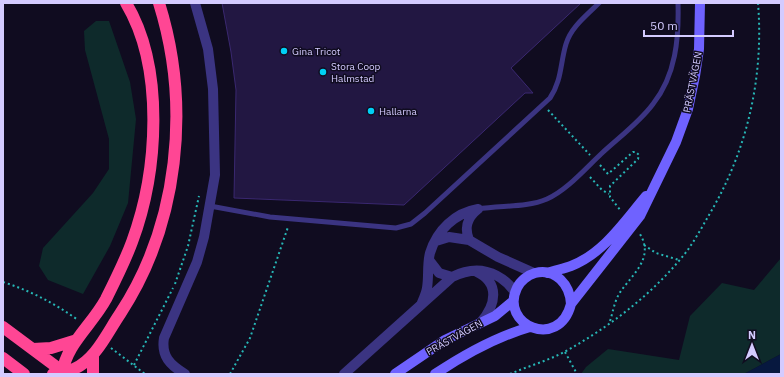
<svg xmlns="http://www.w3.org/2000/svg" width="784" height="377" font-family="'IBM Plex Sans',sans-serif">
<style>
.green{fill:#0e2a2b}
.water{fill:#07183f}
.building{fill:#221742;stroke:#3a2870}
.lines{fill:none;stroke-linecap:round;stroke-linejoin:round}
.path{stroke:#27b7b6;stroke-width:2;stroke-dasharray:2 3;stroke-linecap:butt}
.lane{stroke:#3b3482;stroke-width:5}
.street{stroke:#3b3482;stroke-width:10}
.secondary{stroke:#6f62ff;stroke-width:10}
.highway{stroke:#ff4694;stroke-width:12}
.poi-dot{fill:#00d0f6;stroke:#100c20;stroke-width:1.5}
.labels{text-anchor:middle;stroke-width:3;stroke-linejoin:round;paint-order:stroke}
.poi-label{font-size:10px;fill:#d4cbff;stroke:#100c20;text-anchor:start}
.street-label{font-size:10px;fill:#d4cbff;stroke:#100c20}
</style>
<rect width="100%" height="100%" fill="#100c20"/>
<!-- green -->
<path class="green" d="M 96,21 L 109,21 L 130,82 L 136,119 L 128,203 L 110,246 L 83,294 L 48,280 L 39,266 L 43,248 L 93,193 L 109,169 L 109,139 L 85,50 L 84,31 Z
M 781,258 L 781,354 L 744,374 L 581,374 L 586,367 L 608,349 L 679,360 L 690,316 L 722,283 L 754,290 Z"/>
<!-- water -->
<path class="water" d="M 781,354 L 781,374 L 744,374 Z"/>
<!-- building -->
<path class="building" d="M 222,3 L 581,3 L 511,68 L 533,93 L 525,93 L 404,205 L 234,198 L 236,90 L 231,52 Z"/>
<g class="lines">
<!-- path -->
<path class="path" d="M 548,110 L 590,155
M 600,165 L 608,174 L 633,152 L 636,152 L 639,155 L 638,159 L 610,186 L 610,197 L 621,211
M 590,177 L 602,190 L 609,194
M 644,245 L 656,253 L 679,260
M 3,282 C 31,291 54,303 78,320
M 175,284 L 188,246 L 199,196
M 610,321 C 613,312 614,303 619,294 C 631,275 655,259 640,234
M 111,348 L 145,374
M 565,352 L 577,374
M 134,365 L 173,288
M 230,374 L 250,338 L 288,227
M 510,374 C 528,366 548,361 566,351 C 611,326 655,292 687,251 C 695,240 702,227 709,215 C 747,151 764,78 758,3"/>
<!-- lane -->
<path class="lane" d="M 210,206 L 270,217 L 396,228 L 411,224 L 425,213 L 550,98 C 562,80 560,64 566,44 C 571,27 587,15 599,3
M 478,209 C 500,205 526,208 547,199 C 567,190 585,169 601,154 C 618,138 639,123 653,104 C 676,75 679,38 678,3"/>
<!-- street -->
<path class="street" d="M 469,240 C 464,227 467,218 478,209
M 436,241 L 449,237 L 469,240 L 498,257 L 534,273
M 429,260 L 439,273 L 452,277
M 477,272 C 500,283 496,305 481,322
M 421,305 C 423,300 426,294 427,288 C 429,276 427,264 430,253 C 437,230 455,213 478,209
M 185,374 C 170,365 161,356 164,338 L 197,262 L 204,237 L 215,175 L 213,89 L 208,49 L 195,3
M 344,374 L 452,277 C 476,265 499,270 515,292"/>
<!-- secondary -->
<path class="secondary" d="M 547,273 C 555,270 563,269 571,266 C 604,253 624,222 646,196
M 571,304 C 570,285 556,268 535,273 C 528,275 520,281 517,288 C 499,325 559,351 571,304 L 640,216 L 676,142 L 688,109 L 695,76 L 699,49 L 700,3
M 395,374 L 445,340 L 495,316 L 513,301
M 435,374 C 465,354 495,337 530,327"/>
<!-- highway -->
<path class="highway" d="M 3,327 L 62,371
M 33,349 L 51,348 L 77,340
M 93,356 L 93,374
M 3,358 L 24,374
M 53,374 C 60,372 68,371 74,369 C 96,359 107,333 120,314 C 179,224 191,105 159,3
M 62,374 C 66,344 92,325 106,299 C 115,281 125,261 132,242 C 158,172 165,68 126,3"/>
</g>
<!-- markers -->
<g class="poi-dot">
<circle cx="284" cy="51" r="4"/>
<circle cx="323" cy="72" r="4"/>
<circle cx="371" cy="111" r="4"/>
</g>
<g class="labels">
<!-- poi labels -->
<g class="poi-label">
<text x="292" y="55">Gina Tricot</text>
<text x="331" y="70">Stora Coop<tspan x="331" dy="12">Halmstad</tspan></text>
<text x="379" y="115">Hallarna</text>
</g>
<!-- street labels -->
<g class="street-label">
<text transform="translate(692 82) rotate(-79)" y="4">PRÄSTVÄGEN</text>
<text transform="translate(454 337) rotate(-29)" y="4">PRÄSTVÄGEN</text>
</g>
</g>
<!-- border -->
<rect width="784" height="377" fill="none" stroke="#d4cbff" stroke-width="8"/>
<!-- north arrow -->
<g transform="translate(752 345)" stroke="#100c20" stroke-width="3" paint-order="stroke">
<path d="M0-3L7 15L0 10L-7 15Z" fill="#d4cbff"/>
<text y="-6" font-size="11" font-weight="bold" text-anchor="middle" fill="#d4cbff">N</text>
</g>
<!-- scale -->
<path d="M644 30v6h89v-6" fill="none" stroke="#d4cbff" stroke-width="2"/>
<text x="650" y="30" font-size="12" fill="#d4cbff" stroke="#100c20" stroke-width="3" paint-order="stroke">50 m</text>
</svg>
